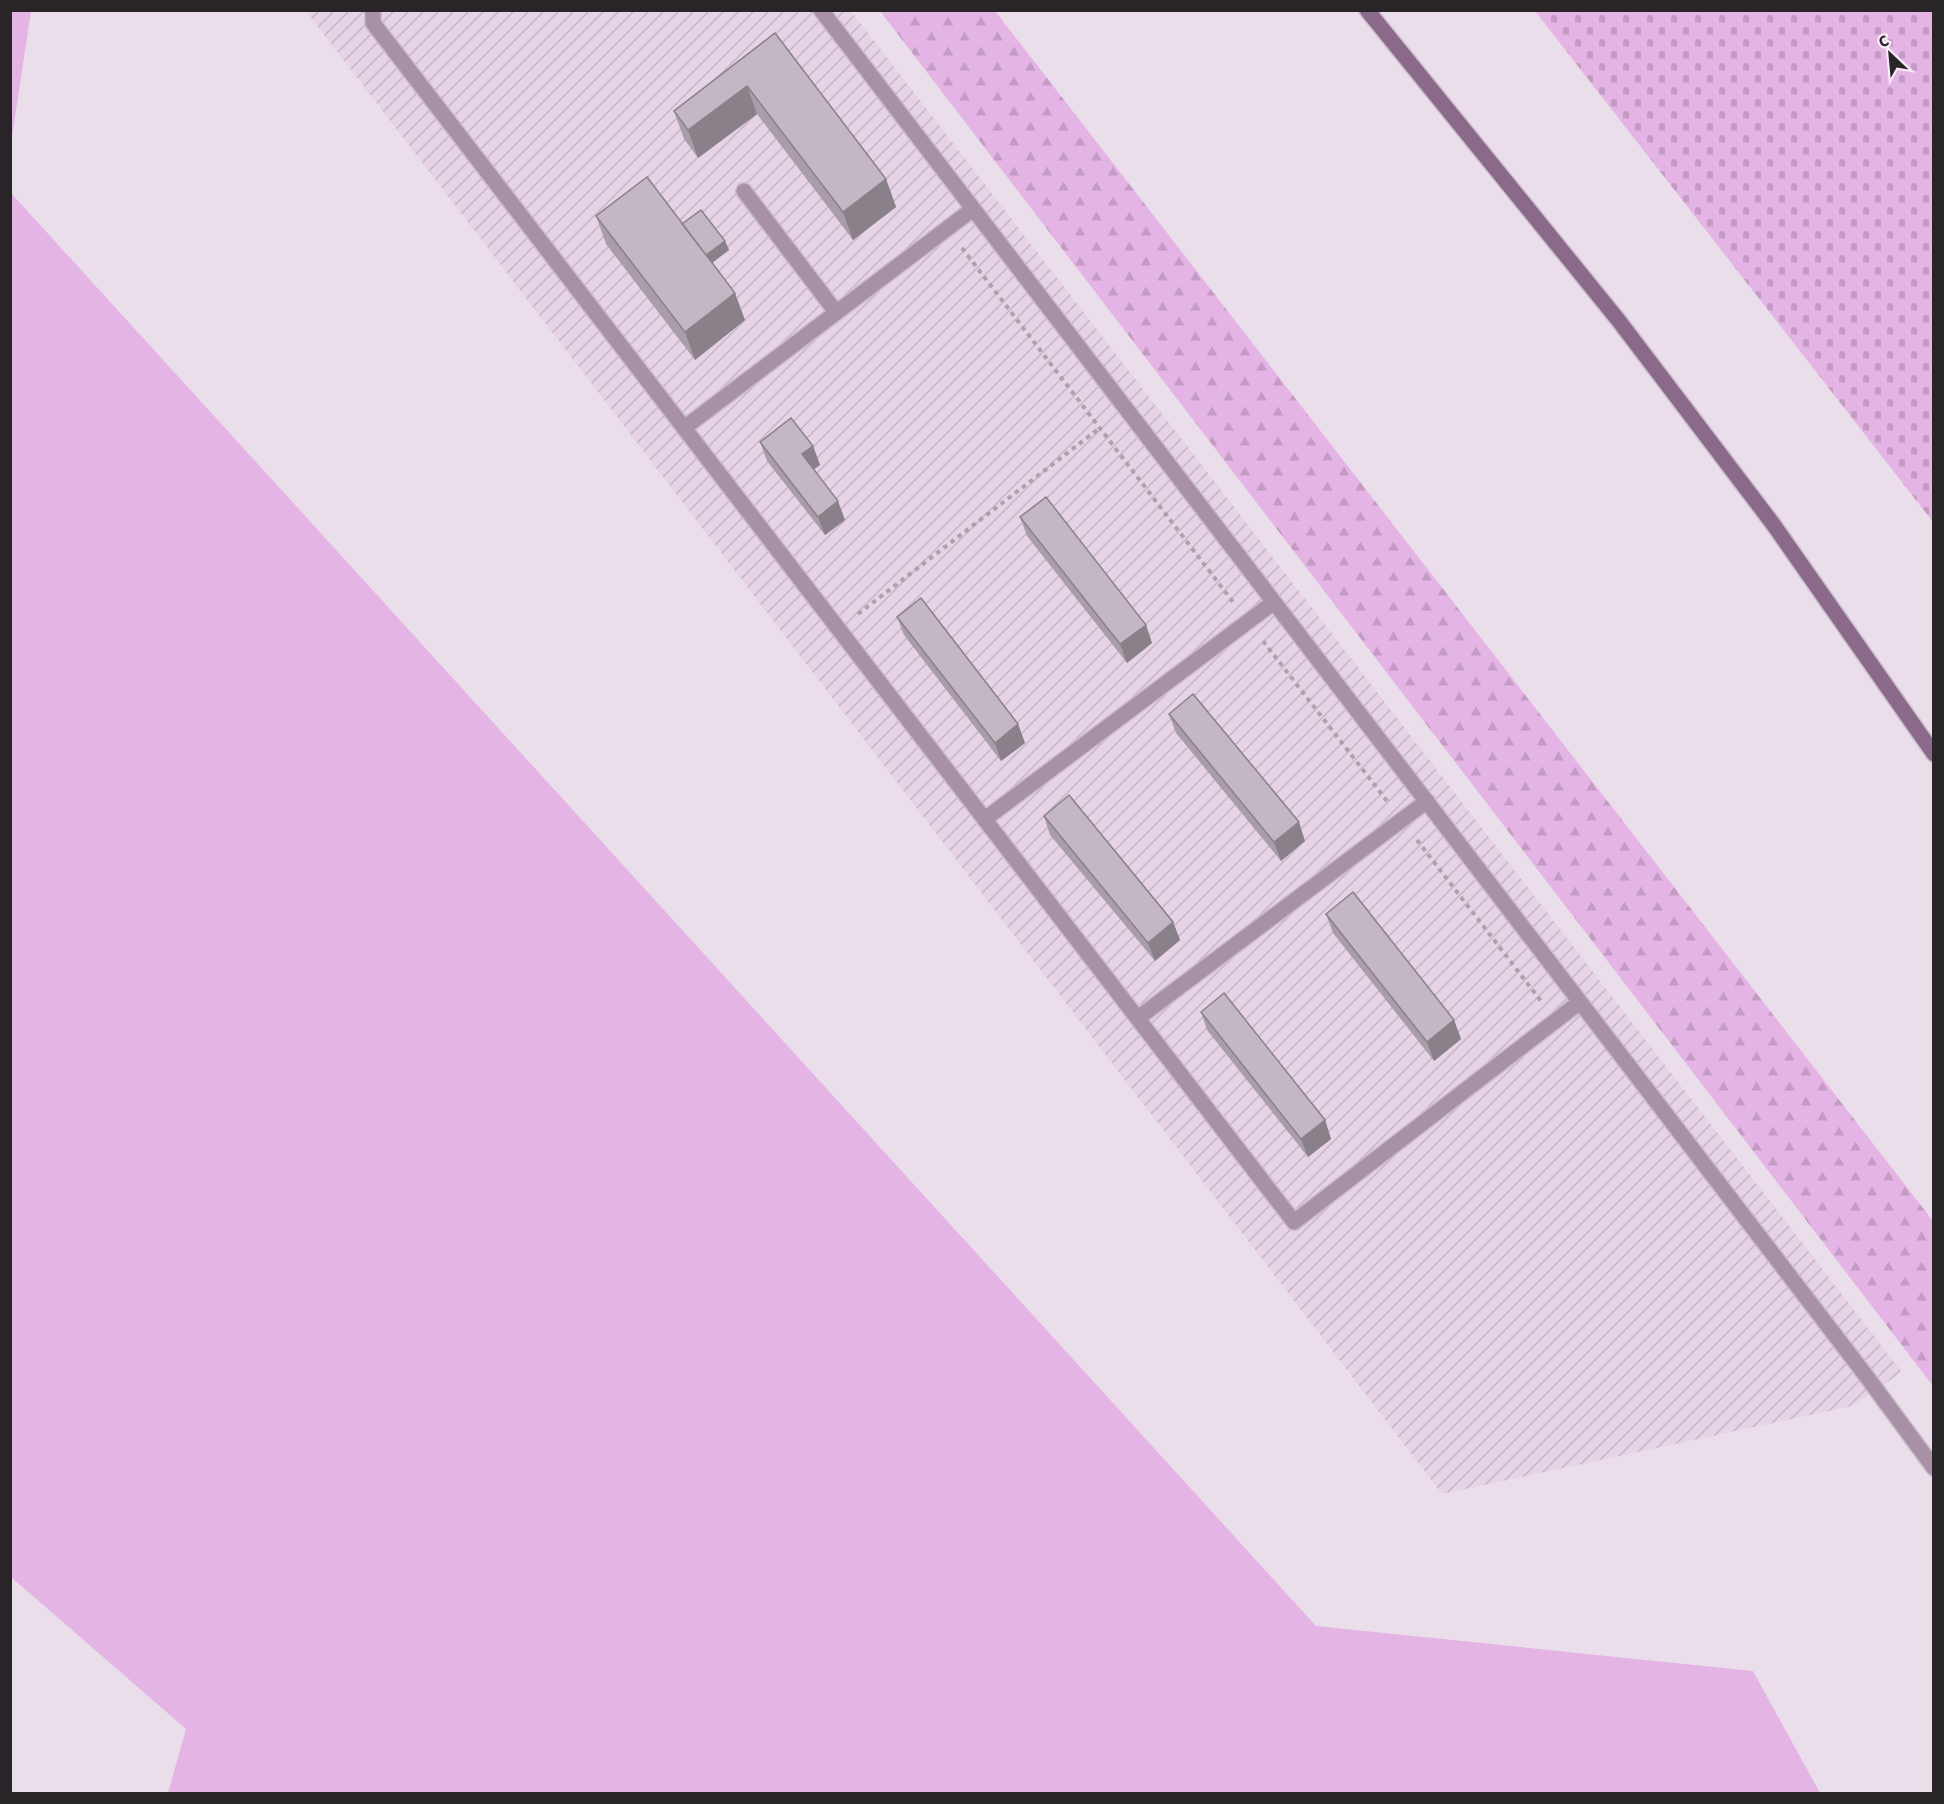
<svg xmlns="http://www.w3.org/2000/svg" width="1944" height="1804" font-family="'Source Sans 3',sans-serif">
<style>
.industrial{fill:url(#industrial-furrows)}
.forest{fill:url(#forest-firs)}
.cemetery{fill:url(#cemetery-stones)}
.garden{fill:#e4b4e4}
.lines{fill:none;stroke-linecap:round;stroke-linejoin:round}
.service-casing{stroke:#c8bdc8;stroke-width:18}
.secondary-casing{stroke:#c8bdc8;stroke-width:18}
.path{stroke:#aca2ac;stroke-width:4;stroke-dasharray:4.5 4.5;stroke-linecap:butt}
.service{stroke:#a891a7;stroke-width:15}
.secondary{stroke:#8a698a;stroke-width:15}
.wall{fill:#a99da9}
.shaded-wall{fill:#898089}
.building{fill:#c4b7c4;stroke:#898089;stroke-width:1.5}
</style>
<defs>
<pattern id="industrial-furrows" width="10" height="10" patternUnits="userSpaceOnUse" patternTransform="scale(1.5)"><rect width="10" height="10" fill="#e6d3e6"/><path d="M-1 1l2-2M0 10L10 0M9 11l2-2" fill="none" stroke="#c5b5c5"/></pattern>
<pattern id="forest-firs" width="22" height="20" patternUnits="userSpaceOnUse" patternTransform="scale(1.5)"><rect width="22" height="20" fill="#e4b4e4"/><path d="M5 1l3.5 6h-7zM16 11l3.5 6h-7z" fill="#c49bc4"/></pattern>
<pattern id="cemetery-stones" width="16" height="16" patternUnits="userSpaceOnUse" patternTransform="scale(1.5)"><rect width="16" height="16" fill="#e4b4e4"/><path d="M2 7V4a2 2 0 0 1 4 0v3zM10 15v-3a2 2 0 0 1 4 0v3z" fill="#c49bc4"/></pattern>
</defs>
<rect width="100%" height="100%" fill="#ebdeeb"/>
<!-- industrial -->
<path class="industrial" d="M 306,11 L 851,11 L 1902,1372 L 1852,1406 L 1442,1494 Z"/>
<!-- forest -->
<path class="forest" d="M 880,11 L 995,11 L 1933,1221 L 1933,1386 Z"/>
<!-- cemetery -->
<path class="cemetery" d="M 1535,11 L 1933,11 L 1933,522 Z"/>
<!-- garden -->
<path class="garden" d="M 11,10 L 31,11 L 11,143 L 10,11 Z
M 11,193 L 1316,1626 L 1753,1671 L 1820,1793 L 168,1793 L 186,1729 L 11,1577 Z"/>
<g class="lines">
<!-- service casing -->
<g class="service-casing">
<path id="service" d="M 373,10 L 373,23 L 1294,1222 L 1580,1002
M 821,10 L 1867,1377 L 1934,1468
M 744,191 L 836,312
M 684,428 L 973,209
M 985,819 L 1274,602
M 1138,1018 L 1427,801"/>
</g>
<!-- secondary casing -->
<g class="secondary-casing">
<path id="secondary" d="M 1367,10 L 1619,321 L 1773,524 L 1934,754"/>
</g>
<!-- path -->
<path class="path" d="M 962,248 L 1233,602
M 858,614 L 1101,427
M 1263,641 L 1387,801
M 1417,840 L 1541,1001"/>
<!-- service -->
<use href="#service" class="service"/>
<!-- secondary -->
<use href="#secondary" class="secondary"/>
</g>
<!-- wall -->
<path class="wall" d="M 775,33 L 886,179 L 896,207 L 853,240 L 757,114 L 698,158 L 684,139 L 674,111 Z
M 596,216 L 682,224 L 725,241 L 729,250 L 712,263 L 745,320 L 695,360 L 606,244 Z
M 760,442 L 813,446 L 820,465 L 814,469 L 845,520 L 825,535 L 767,461 Z
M 1020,517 L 1146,625 L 1152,643 L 1127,663 L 1027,536 Z
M 897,617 L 1018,724 L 1025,743 L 1001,761 L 904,635 Z
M 1169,714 L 1305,841 L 1281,861 L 1176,733 Z
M 1044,816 L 1173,922 L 1180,940 L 1155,961 L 1050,835 Z
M 1326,914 L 1454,1020 L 1461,1039 L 1434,1061 L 1333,933 Z
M 1201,1012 L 1325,1120 L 1331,1139 L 1308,1157 L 1207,1030 Z"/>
<!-- shaded-wall -->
<path class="shaded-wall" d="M 747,86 L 757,114 L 698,158 L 688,130 Z
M 886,179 L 896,207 L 853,240 L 843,212 Z
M 725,241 L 729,250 L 705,268 L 702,259 Z
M 735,293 L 745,320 L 695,360 L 685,332 Z
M 813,446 L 820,465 L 809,473 L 802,454 Z
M 838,501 L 845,520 L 825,535 L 818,517 Z
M 1146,625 L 1152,643 L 1127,663 L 1120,644 Z
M 1018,724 L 1025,743 L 1001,761 L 995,743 Z
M 1299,822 L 1305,841 L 1281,861 L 1274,842 Z
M 1173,922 L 1180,940 L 1155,961 L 1148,943 Z
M 1454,1020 L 1461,1039 L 1434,1061 L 1427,1042 Z
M 1325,1120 L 1331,1139 L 1308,1157 L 1301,1139 Z"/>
<!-- building -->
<path class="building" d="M 775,33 L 886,179 L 843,212 L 747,86 L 688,130 L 674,111 Z
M 647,177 L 735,293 L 685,332 L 596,216 Z
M 701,210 L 725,241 L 706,255 L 682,224 Z
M 791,418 L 813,446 L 802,454 L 838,501 L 818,517 L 760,442 Z
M 1046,497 L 1146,625 L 1120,644 L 1020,517 Z
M 921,598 L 1018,724 L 995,743 L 897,617 Z
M 1193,694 L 1299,822 L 1274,842 L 1169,714 Z
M 1069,795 L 1173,922 L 1148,943 L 1044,816 Z
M 1353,892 L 1454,1020 L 1427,1042 L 1326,914 Z
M 1224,993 L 1325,1120 L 1301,1139 L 1201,1012 Z"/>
<!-- border -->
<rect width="1944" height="1804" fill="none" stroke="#282428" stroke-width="24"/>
<!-- north arrow -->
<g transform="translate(1890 54) rotate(334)" stroke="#f9ecf8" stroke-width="4.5" paint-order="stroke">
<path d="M0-4.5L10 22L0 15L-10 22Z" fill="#282428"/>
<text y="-9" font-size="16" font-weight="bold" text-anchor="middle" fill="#282428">С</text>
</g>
</svg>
